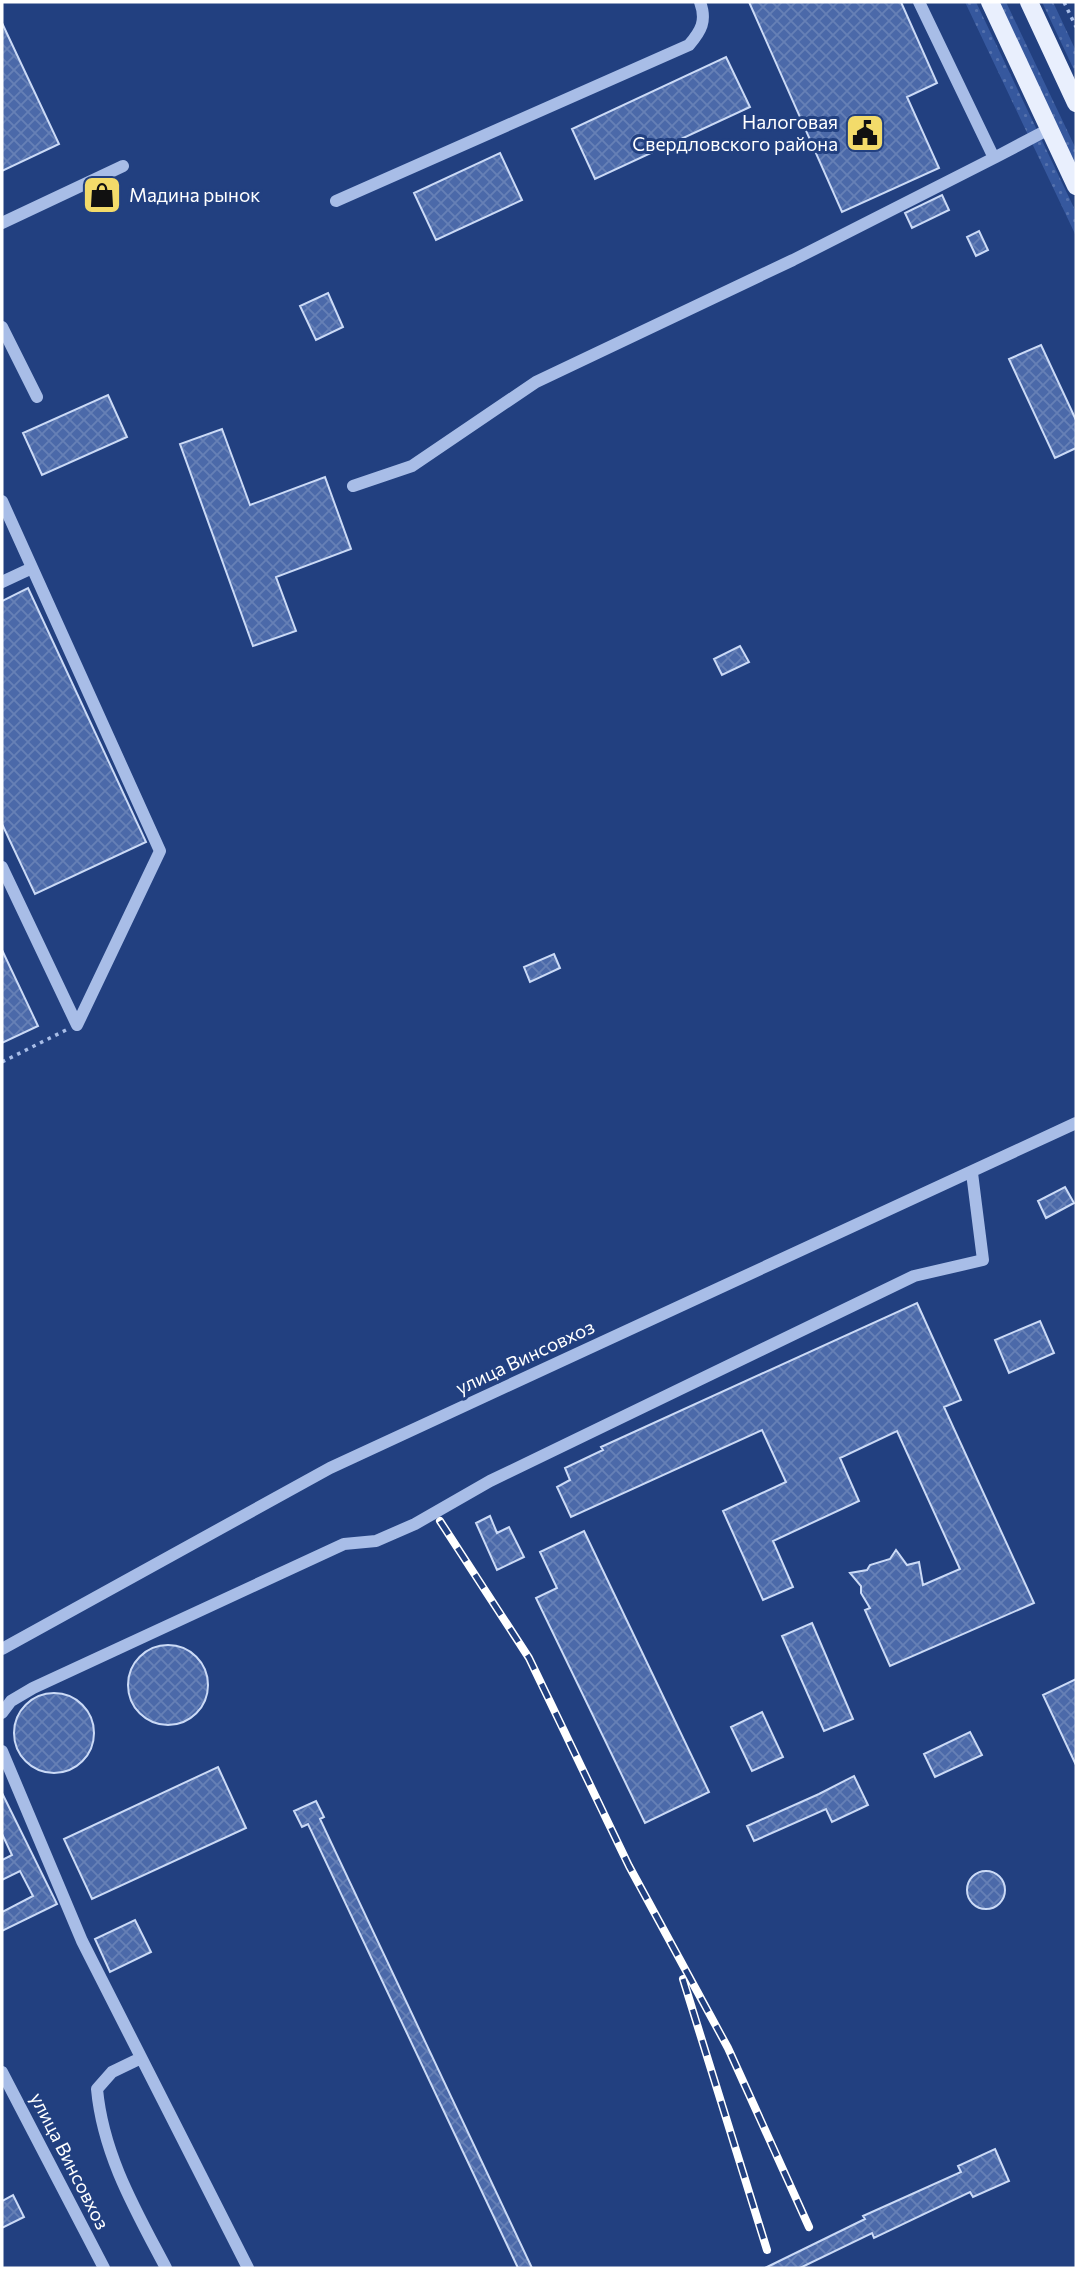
<svg xmlns="http://www.w3.org/2000/svg" width="1078" height="2270" font-family="Commissioner,sans-serif">
<style>
.grass{fill:url(#grass-dots)}
.building{fill:url(#building-cross-hatch);stroke:#cbdaf6;stroke-width:2}
.lines{fill:none;stroke-linecap:round;stroke-linejoin:round}
.path{stroke:#a8bde7;stroke-width:3.5;stroke-dasharray:3.5 5;stroke-linecap:butt}
.minor{stroke:#a8bde7;stroke-width:12}
.major{stroke:#e9effd;stroke-width:18}
.rail-casing{stroke:#fff;stroke-width:8}
.rail{stroke:#224080;stroke-width:5;stroke-dasharray:16;stroke-linecap:butt}
.labels{text-anchor:middle;stroke-width:6;stroke-linejoin:round;paint-order:stroke}
.poi-label{font-size:19px;fill:#fff;stroke:#224080;text-anchor:end}
.street-label{font-size:19px;fill:#fff;stroke:#224080}
</style>
<defs>
<pattern id="grass-dots" width="8" height="8" patternUnits="userSpaceOnUse" patternTransform="scale(1.75)"><rect width="8" height="8" fill="#36589e"/><path d="M2 2h.1M6 6h.1" fill="none" stroke="#5471ad" stroke-width="1.8" stroke-linecap="round"/></pattern>
<pattern id="building-cross-hatch" width="8" height="8" patternUnits="userSpaceOnUse" patternTransform="scale(1.75)"><rect width="8" height="8" fill="#4b69a9"/><path d="M0 0l8 8M0 8l8-8" fill="none" stroke="#6680b6"/></pattern>
</defs>
<rect width="100%" height="100%" fill="#224080"/>
<!-- grass -->
<path class="grass" d="M 965,2 L 976,2 L 1076,212 L 1076,236 Z
M 995,2 L 1006,2 L 1076,149 L 1076,173 Z
M 1042,2 L 1053,2 L 1076,51 L 1076,74 Z"/>
<!-- building -->
<path class="building" d="M 749,2 L 901,2 L 937,83 L 907,97 L 939,168 L 842,212 Z
M 2,23 L 59,144 L 2,171 Z
M 726,57 L 750,107 L 595,179 L 572,129 Z
M 500,153 L 522,200 L 436,240 L 414,193 Z
M 942,195 L 949,210 L 912,228 L 905,213 Z
M 979,231 L 988,250 L 976,256 L 967,237 Z
M 328,293 L 343,327 L 316,340 L 300,306 Z
M 1041,345 L 1076,420 L 1076,448 L 1055,458 L 1009,359 Z
M 108,395 L 127,437 L 42,475 L 23,433 Z
M 222,429 L 250,505 L 325,477 L 351,549 L 276,577 L 296,631 L 253,646 L 180,444 Z
M 28,588 L 146,842 L 35,894 L 2,824 L 2,601 Z
M 740,646 L 749,662 L 722,675 L 714,659 Z
M 2,950 L 38,1026 L 2,1043 Z
M 554,954 L 560,968 L 530,982 L 524,967 Z
M 1065,1187 L 1074,1203 L 1046,1218 L 1038,1201 Z
M 917,1303 L 961,1400 L 944,1407 L 1034,1603 L 890,1666 L 865,1610 L 870,1608 L 861,1593 L 861,1586 L 850,1573 L 867,1570 L 870,1565 L 890,1559 L 896,1550 L 907,1565 L 919,1562 L 923,1585 L 960,1569 L 897,1431 L 840,1458 L 859,1501 L 773,1541 L 793,1587 L 763,1600 L 723,1511 L 786,1482 L 762,1430 L 571,1517 L 557,1487 L 570,1480 L 565,1468 L 603,1450 L 601,1447 Z
M 1040,1321 L 1054,1353 L 1009,1373 L 995,1340 Z
M 490,1516 L 497,1533 L 509,1527 L 524,1557 L 497,1570 L 476,1523 Z
M 584,1531 L 709,1792 L 645,1823 L 536,1598 L 557,1588 L 540,1552 Z
M 812,1623 L 853,1719 L 824,1731 L 782,1636 Z
M128 1685a40 40 0 1 1 80 0a40 40 0 1 1-80 0Z
M 1076,1679 L 1076,1765 L 1043,1695 Z
M14 1733a40 40 0 1 1 80 0a40 40 0 1 1-80 0Z
M 762,1712 L 783,1757 L 752,1771 L 731,1727 Z
M 970,1732 L 982,1755 L 935,1777 L 924,1754 Z
M 218,1767 L 246,1828 L 92,1899 L 64,1839 Z
M 854,1776 L 868,1805 L 832,1822 L 826,1809 L 754,1841 L 747,1826 L 819,1794 Z
M 2,1793 L 57,1904 L 2,1931 L 2,1912 L 33,1896 L 20,1871 L 2,1880 L 2,1860 L 12,1855 L 2,1834 Z
M 316,1801 L 324,1817 L 320,1819 L 532,2268 L 518,2268 L 308,1824 L 302,1827 L 294,1811 Z
M967 1890a19 19 0 1 1 38 0a19 19 0 1 1-38 0Z
M 135,1920 L 151,1952 L 110,1972 L 95,1939 Z
M 995,2149 L 1009,2181 L 973,2197 L 970,2192 L 874,2238 L 872,2233 L 800,2268 L 765,2268 L 865,2219 L 863,2216 L 961,2172 L 958,2166 Z
M 13,2195 L 24,2217 L 2,2228 L 2,2201 Z"/>
<g class="lines">
<!-- path -->
<path class="path" d="M 1064,2 L 1076,27
M 2,1062 L 66,1030"/>
<!-- minor -->
<path class="minor" d="M 994,158 L 1049,129
M 336,201 L 689,45 C 701,31 707,21 700,2
M 2,223 L 123,166
M 2,327 L 37,397
M 353,486 L 412,466 L 536,382 L 793,260 L 994,158 L 919,2
M 2,501 L 160,851 L 77,1025
M 2,582 L 32,568
M 2,867 L 77,1025
M 2,1649 L 330,1468 L 1076,1123
M 2,1713 L 11,1701 L 33,1688 L 344,1544 L 376,1541 L 415,1524 L 490,1481 L 914,1276 L 983,1260 L 972,1173
M 2,1751 L 82,1941 L 248,2268
M 141,2058 L 112,2072 L 97,2089 C 103,2155 136,2211 166,2268
M 2,2072 L 104,2268"/>
<!-- major -->
<path class="major" d="M 990,2 L 1076,186
M 1029,2 L 1076,103"/>
<!-- rail casing -->
<g class="rail-casing">
<path id="rail" d="M 440,1521 L 529,1658 L 629,1866 L 728,2048 L 809,2227
M 683,1979 L 767,2250"/>
</g>
<!-- rail -->
<use href="#rail" class="rail"/>
</g>
<!-- icons -->
<defs>
<g id="civic-square" transform="scale(2.0125)"><rect x="-9" y="-9" width="18" height="18" rx="4" fill="#f3db6a" stroke="#224080"/><path d="M-.6-6.5H3V-4.5H.6V-3L4-1V1h2V6H-6V1h2V-1L-.6-3ZM-1.2 2.5V6h2.4V2.5Z" fill="#111"/></g>
<g id="shop-square" transform="scale(2.0125)"><rect x="-9" y="-9" width="18" height="18" rx="4" fill="#f3db6a" stroke="#224080"/><path d="M-5-2.5h2.3a2.7 3.5 0 0 1 5.4 0H5L5.5 6h-11ZM-1.5-2.5h3a1.5 2.3 0 0 0-3 0Z" fill="#111"/></g>
</defs>
<g fill-rule="evenodd">
<use href="#civic-square" x="865" y="133"/>
<use href="#shop-square" x="102" y="195"/>
</g>
<g class="labels">
<!-- poi labels -->
<g class="poi-label">
<text x="838" y="129">Налоговая<tspan x="838" dy="22">Свердловского района</tspan></text>
<text x="129" y="202" text-anchor="start">Мадина рынок</text>
</g>
<!-- street labels -->
<g class="street-label">
<text transform="translate(525 1357) rotate(-25)" y="7">улица Винсовхоз</text>
<text transform="translate(70 2161) rotate(63)" y="7">улица Винсовхоз</text>
</g>
</g>
<!-- border -->
<rect width="1078" height="2270" fill="none" stroke="#ffffff" stroke-width="7"/>
</svg>
